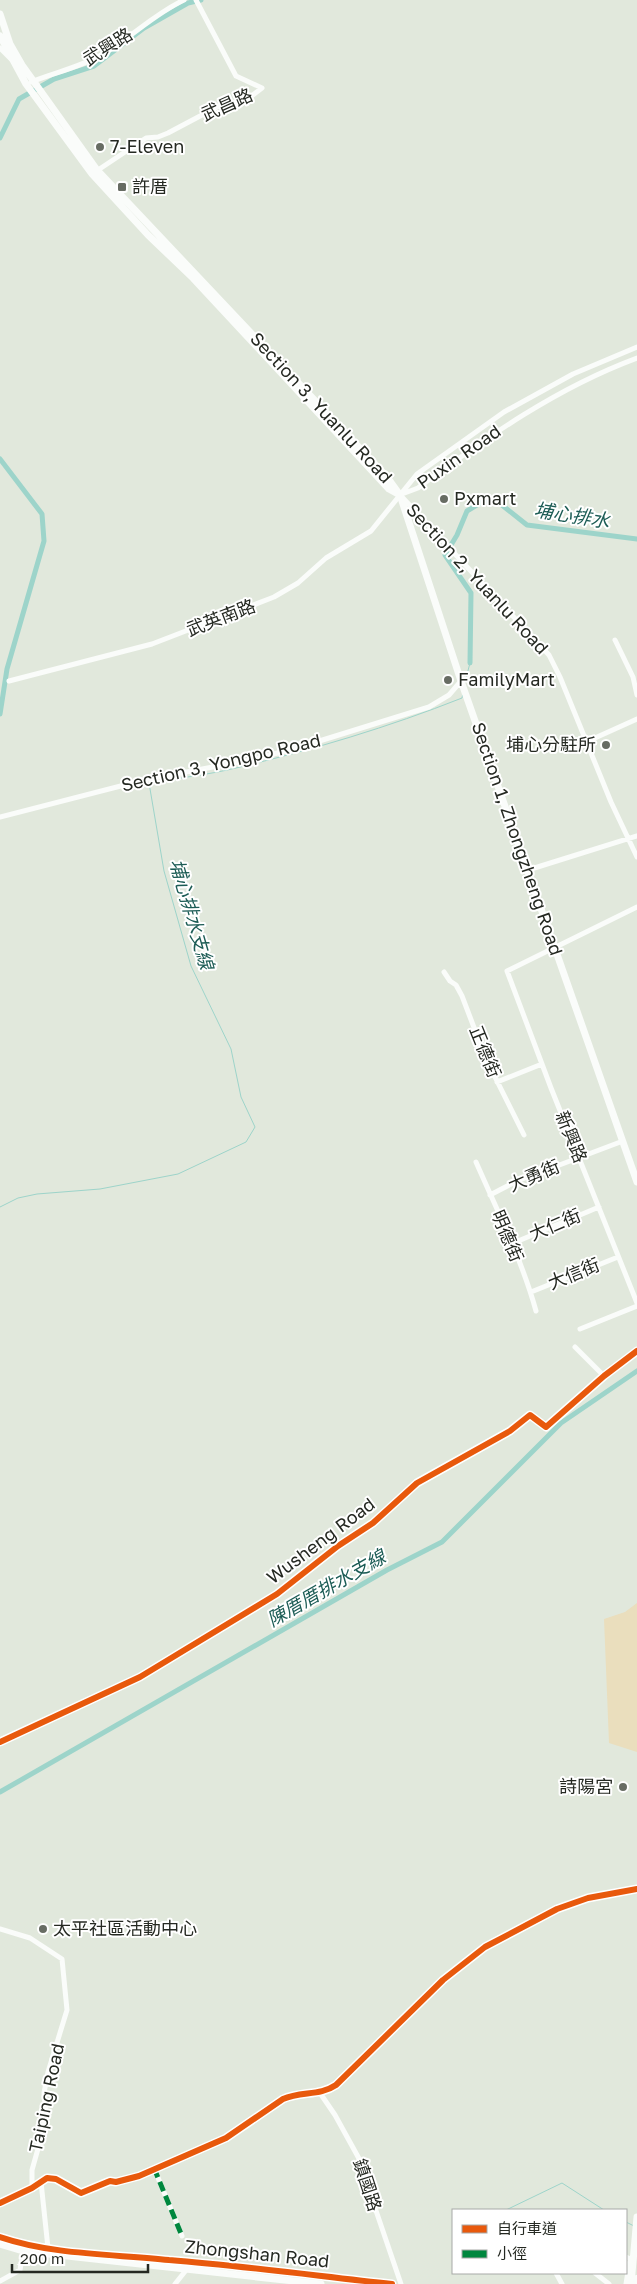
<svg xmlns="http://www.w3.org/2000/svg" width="637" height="2284" font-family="'Golos Text','Noto Sans TC',sans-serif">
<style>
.green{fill:#eadebd}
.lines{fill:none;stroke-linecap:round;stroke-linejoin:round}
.stream{stroke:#9dd4ca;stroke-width:1}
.canal{stroke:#9dd4ca;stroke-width:5}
.minor{stroke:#fafcfa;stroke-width:5}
.major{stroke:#fafcfa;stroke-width:7}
.highway{stroke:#fafcfa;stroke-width:8}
.quiet{stroke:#00873e;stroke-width:5;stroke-dasharray:10 5;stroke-linecap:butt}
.cycleway-casing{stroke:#fff;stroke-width:9}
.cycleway{stroke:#e8590c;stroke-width:6}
.poi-dot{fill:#676c63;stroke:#fff;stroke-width:2}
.labels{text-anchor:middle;stroke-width:4;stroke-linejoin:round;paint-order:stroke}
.street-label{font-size:18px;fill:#252922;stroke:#fff}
.poi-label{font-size:18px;fill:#252922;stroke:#fff;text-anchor:start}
.water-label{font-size:19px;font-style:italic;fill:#1c5c55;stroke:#fff}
</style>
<rect width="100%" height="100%" fill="#e1e8dc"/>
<!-- green -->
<path class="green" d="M 637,1603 L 637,1752 L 609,1743 L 604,1619 L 625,1612 Z"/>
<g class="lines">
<!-- stream -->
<path class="stream" d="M 465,682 L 470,663
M 0,1207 L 18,1198 L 37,1194 L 100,1189 L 178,1174 L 246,1142 L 255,1127 L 241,1097 L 231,1049 L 191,966 L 164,871 L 149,783 C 178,778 207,775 236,768 C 312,750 389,727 462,698 L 463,693
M 506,2210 L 562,2183 L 604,2210
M 626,2222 L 634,2226"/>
<!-- canal -->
<path class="canal" d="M 0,138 L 19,99 L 54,79 L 94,66 L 144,28 L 188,3 L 201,0
M 0,459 L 42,514 L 44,541 L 7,669 L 0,714
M 470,663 L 471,593 L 445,555 L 457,535 L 467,511 L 482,502 L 498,502 L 527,525 L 637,539
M 0,1792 L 387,1570 L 442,1542 L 561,1423 L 637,1371"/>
<!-- minor -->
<path class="minor" d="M 0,48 L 11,59
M 31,82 C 56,72 81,67 103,54 C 132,37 154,14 184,0
M 95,172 L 146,138 L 158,137 L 168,133 L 219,106 L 246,100 L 262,88 L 236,76 L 196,0
M 402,494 L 418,488 C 487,437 556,388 637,358
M 402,497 L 549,655 L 560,677 L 611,802 L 637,857
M 615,640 L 633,677 L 637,695
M 9,681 L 152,644 L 274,597 L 298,583 L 326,558 L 371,531 L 417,474 L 504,412 L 573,374 L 637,347
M 586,742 L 637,719
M 0,817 L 144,780 L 255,759 L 300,747 L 429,707 L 449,695 L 461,681
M 528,870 L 637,836
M 637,907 L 507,971 L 551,1088 L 637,1303
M 444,972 L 450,981 L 456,985 L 462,996 L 486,1059 L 524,1135
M 497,1082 L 542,1064
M 476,1162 C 497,1210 522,1260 536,1311
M 490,1195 L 517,1181 L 623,1141
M 511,1244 L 599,1207
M 531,1292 L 618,1257
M 580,1329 L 637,1306
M 575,1347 L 604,1376
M 0,1742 L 140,1677 L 277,1594 L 338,1546 L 373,1523 L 417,1483 L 510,1431 L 530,1415 L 546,1427 L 604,1376 L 637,1351
M 0,1929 L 30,1938 L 62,1959 L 67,2010 L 48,2072 L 44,2093 L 46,2111 L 43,2131 L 32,2170 L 32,2188
M 320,2093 L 335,2115 L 362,2164 L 371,2196 L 401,2284
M 154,2168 L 182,2236
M 41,2182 L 48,2248
M 0,2203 L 32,2188 L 47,2178 L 56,2179 L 81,2193 L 110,2181 L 116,2182 L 139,2176 L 226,2138 L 283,2099 C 301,2091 320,2096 336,2085 L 443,1980 L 485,1947 L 557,1909 L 588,1898 L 637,1889
M 626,2257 L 630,2259 L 626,2284
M 556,2273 L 562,2284
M 595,2273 L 609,2284
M 0,2281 L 20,2270 L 23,2251
M 175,2284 L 187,2269"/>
<!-- major -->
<path class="major" d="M 0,14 L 10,44 L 22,65 L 97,170 L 387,477 L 400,495 L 461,681 L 637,1182
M 0,36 L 26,84 L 92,174 L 148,235 L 193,278 L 389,489 L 398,494
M 0,2237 C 53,2255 113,2254 169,2260 C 244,2266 318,2276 392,2284
M 0,2244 L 23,2251 L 49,2254 L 321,2284
M 631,2284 L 637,2217"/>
<!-- highway -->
<path class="highway" d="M 636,2284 L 637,2279"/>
<!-- quiet -->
<path class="quiet" d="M 154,2168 L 182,2236"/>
<!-- cycleway casing -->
<g class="cycleway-casing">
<path id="cycleway" d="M 0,1742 L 140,1677 L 277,1594 L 338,1546 L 373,1523 L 417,1483 L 510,1431 L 530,1415 L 546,1427 L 604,1376 L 637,1351
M 0,2203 L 32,2188 L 47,2178 L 56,2179 L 81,2193 L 110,2181 L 116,2182 L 139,2176 L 226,2138 L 283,2099 C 301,2091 320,2096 336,2085 L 443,1980 L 485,1947 L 557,1909 L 588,1898 L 637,1889
M 0,2237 C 53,2255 113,2254 169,2260 C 244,2266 318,2276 392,2284"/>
</g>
<!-- cycleway -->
<use href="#cycleway" class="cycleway"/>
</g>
<!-- markers -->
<g class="poi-dot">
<circle cx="100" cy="147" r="5"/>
<rect x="117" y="182" width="10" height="10" rx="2.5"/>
<circle cx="444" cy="499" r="5"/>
<circle cx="448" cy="680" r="5"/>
<circle cx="606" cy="745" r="5"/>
<circle cx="623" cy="1787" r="5"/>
<circle cx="43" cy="1929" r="5"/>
</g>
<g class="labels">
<!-- street labels -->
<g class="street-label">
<text transform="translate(108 47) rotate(-32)" y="6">武興路</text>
<text transform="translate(227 105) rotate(-24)" y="6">武昌路</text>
<text transform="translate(321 408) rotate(47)" y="6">Section 3, Yuanlu Road</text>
<text transform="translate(459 457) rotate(-35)" y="6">Puxin Road</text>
<text transform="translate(477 579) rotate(47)" y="6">Section 2, Yuanlu Road</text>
<text transform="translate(221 618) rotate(-21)" y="6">武英南路</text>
<text transform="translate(221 763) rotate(-13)" y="6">Section 3, Yongpo Road</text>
<text transform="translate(517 839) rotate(71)" y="6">Section 1, Zhongzheng Road</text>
<text transform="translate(485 1052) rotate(68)" y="6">正德街</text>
<text transform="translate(571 1137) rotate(68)" y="6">新興路</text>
<text transform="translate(534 1176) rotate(-23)" y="6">大勇街</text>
<text transform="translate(555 1225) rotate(-23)" y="6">大仁街</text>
<text transform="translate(507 1236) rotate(67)" y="6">明德街</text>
<text transform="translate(574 1274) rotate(-22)" y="6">大信街</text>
<text transform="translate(321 1541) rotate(-37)" y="6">Wusheng Road</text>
<text transform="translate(47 2098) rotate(-78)" y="6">Taiping Road</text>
<text transform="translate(367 2185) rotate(72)" y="6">鎮國路</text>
<text transform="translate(257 2254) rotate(6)" y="6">Zhongshan Road</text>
</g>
<!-- poi labels -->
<g class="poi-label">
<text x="110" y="153">7-Eleven</text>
<text x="132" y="193">許厝</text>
<text x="454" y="505">Pxmart</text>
<text x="458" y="686">FamilyMart</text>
<text x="596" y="751" text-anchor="end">埔心分駐所</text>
<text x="613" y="1793" text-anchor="end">詩陽宮</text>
<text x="53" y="1935">太平社區活動中心</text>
</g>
<!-- water labels -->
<g class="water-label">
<text transform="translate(572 515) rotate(9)" y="7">埔心排水</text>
<text transform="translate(192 914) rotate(74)" y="7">埔心排水支線</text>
<text transform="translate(326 1588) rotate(-30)" y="7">陳厝厝排水支線</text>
</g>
</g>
<!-- legend -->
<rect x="452" y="2209" width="175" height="65" fill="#ffffff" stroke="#a8a9a7"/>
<rect x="462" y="2225" width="25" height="8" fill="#e8590c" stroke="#a8a9a7"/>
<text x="497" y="2234" font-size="15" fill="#252922">自行車道</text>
<rect x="462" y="2250" width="25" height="8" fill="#00873e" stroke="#a8a9a7"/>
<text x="497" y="2259" font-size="15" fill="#252922">小徑</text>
<!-- scale -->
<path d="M12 2264v8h136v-8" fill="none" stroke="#252922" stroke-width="2.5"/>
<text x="20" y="2264" font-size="15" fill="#252922" stroke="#ffffff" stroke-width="4" paint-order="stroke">200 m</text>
</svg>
